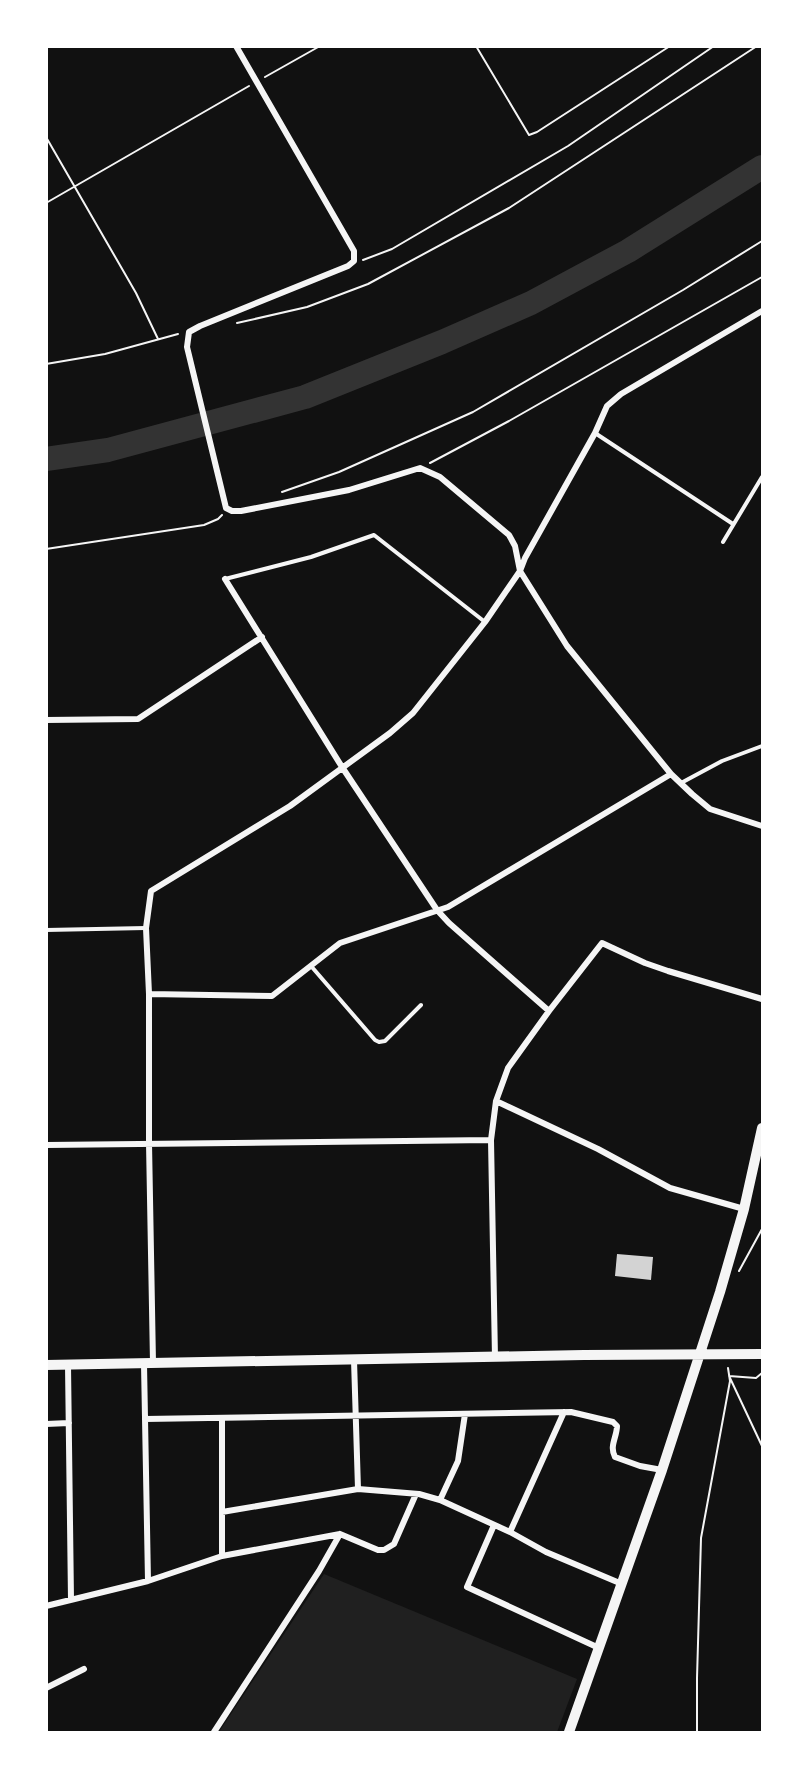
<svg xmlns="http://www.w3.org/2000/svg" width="809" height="1779" font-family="'Crimson Pro',serif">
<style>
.green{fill:#202020}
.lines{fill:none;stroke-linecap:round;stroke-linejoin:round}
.river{stroke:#333;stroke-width:24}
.building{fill:#d3d3d3}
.path{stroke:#f5f5f5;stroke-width:2}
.service{stroke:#f5f5f5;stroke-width:4}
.minor{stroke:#f5f5f5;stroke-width:6}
.secondary{stroke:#f5f5f5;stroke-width:10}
</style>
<rect width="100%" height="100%" fill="#111"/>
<!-- green -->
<path class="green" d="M 324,1574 L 577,1679 L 557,1732 L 219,1732 Z"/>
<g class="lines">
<!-- river -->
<path class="river" d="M 46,459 L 108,450 L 305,397 L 442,342 L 531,303 L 628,251 L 762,167"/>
</g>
<!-- building -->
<path class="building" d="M 617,1254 L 653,1257 L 651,1280 L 615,1276 Z"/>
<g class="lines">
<!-- path -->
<path class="path" d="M 476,46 L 529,135 L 537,132 L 670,46
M 265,77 L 320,46
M 46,137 L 136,293 L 158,339
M 46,203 L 249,86
M 363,260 L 392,249 L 568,146 L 714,46
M 237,323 L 307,307 L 368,284 L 509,208 L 757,46
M 46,364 L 105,354 L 178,334
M 430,463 L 509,421 L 762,277
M 282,492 L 339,472 L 473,412 L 683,290 L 762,241
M 46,549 L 204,525 L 218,519 L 222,515
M 739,1271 L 762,1229
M 729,1376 L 756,1378 L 762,1373
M 730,1378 L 762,1446
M 697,1732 L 697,1678 L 701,1538 L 730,1381 L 728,1368"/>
<!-- service -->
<path class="service" d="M 595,433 L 733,524
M 723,542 L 762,477
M 225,579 L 311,557 L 374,535 L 485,622
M 681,783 L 722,761 L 762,746
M 46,930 L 146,928
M 311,966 L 375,1040 L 379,1042 L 385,1041 L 421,1005"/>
<!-- minor -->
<path class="minor" d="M 236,46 L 354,251 L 354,261 L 348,266 L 200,326 L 189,332 L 187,347 L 226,508 L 232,511 L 241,511 L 349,490 L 420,468 L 440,477 L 509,535 L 515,546 L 520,571 L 567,646 L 671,774 L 692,794 L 710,809 L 762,826
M 225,579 L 342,767 L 437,910 L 449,923 L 549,1011
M 46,720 L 138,719 L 262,637
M 149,994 L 272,996 L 340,943 L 448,907 L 671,774
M 496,1101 L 598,1149 L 670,1188 L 744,1209
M 46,1145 L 491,1140
M 495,1358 L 491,1140 L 496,1101 L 508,1068 L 549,1011 L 602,943 L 645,963 L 668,971 L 762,999
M 354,1360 L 358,1489
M 153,1363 L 149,1143 L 149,994 L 146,928 L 151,891 L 290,806 L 390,733 L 413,713 L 485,622 L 520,571 L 525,558 L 595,433 L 607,406 L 621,394 L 762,311
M 144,1364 L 148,1581
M 68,1365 L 71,1600
M 222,1418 L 222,1556
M 145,1419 L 571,1412 L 613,1422 L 617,1426 C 617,1437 609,1446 615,1457 L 640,1466 L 662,1470
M 46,1424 L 69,1423
M 440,1500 L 458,1461 L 465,1414
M 222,1512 L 358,1489 L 419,1494 L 440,1500 L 510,1532 L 546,1552 L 622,1584
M 494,1525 L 467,1587 L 599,1648
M 510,1532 L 564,1412
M 46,1606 L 148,1581 L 222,1556 L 340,1534 L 378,1550 L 384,1550 L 394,1544 L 416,1494
M 46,1688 L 84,1669
M 214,1732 L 319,1571 L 340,1534"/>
<!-- secondary -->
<path class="secondary" d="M 46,1365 L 584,1355 L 762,1354
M 569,1732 L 662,1470 L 720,1292 L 744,1209 L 762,1128"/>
</g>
<!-- border -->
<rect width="809" height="1779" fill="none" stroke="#ffffff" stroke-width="96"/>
</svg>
